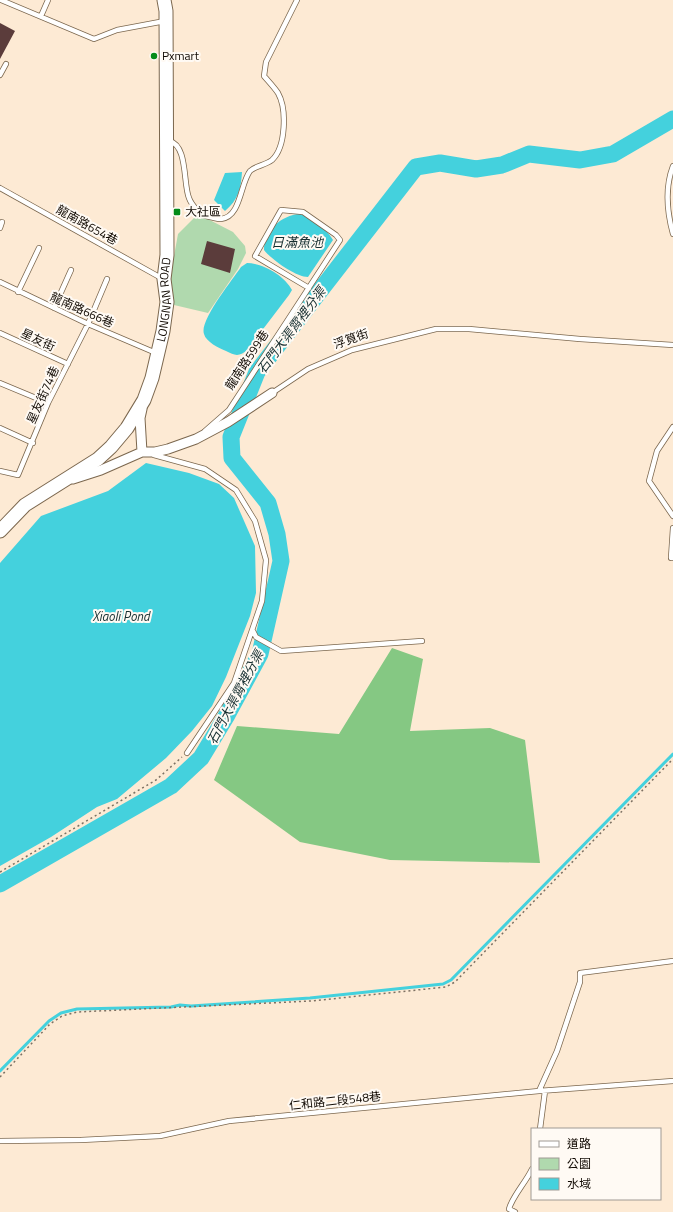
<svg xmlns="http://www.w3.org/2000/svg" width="673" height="1212" font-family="'Titillium Web','Noto Sans TC',sans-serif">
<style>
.green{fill:#b0d9ae}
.forest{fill:#85c883}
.water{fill:#44d1dd}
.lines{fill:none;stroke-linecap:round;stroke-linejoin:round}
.stream{stroke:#44d1dd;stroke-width:3}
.river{stroke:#44d1dd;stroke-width:17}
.building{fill:#5b3c3b}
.service-casing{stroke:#7b674e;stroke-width:6}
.minor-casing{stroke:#7b674e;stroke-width:11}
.secondary-casing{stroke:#7b674e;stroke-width:15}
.path{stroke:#7d7163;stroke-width:1.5;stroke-dasharray:2 3;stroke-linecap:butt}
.service{stroke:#fff;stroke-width:4.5}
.minor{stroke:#fff;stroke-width:9}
.secondary{stroke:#fff;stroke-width:13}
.poi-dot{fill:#038c1a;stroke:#fffaf4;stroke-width:1.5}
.labels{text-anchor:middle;stroke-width:4;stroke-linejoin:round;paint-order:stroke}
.poi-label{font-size:12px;fill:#110a03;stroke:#fffaf4;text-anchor:start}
.street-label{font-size:12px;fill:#110a03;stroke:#fffaf4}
.water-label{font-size:13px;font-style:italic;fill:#162e30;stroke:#fffaf4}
</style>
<rect width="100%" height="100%" fill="#fdead4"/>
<!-- green -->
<path class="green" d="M 198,214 L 233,232 L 245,246 L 246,253 L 238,269 L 208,313 L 174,305 L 170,278 L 178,234 Z"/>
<!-- forest -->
<path class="forest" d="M 392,648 L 423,659 L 410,731 L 490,728 L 525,740 L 540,863 L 390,860 L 300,842 L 214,780 L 237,726 L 339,734 Z"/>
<!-- water -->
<path class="water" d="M 242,172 C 241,189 238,200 225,211 L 214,200 L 225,173 Z
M 300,214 C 312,218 326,228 333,240 L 308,277 C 296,277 272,260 264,250 C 264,231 281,215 300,214 Z
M 247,263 C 263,263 285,276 292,290 L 289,295 L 248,349 C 240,357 235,356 226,351 C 219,348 206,342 204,334 C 199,321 233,279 241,267 Z
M 146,463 L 189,473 L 219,484 L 234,498 L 255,546 L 256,593 L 250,616 L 226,677 L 212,706 L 192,731 L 166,758 L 117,799 L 97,807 L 51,837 L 0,866 L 0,563 L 41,516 L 108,491 Z"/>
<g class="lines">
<!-- stream -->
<path class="stream" d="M 0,1071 L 49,1021 L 61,1013 L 77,1009 L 171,1007 L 180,1005 L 191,1006 L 310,998 L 443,984 L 451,980 L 673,754"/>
<!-- river -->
<path class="river" d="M 0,884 L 171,786 L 201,758 L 227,715 L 260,654 L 281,561 L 277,534 L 268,503 L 232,458 L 231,437 L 257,372 L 416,167 L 440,163 L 476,169 L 502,165 L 529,154 L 580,160 L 613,154 L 673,119"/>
</g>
<!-- building -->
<path class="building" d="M 0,23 L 15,31 L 0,59 Z
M 207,241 L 235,249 L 230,273 L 201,264 Z"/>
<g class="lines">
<!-- service casing -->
<g class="service-casing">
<path id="service" d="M 1,0 L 94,39 L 117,30 L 165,21
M 41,16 L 48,0
M 0,75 L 6,64
M 169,141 C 188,145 183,184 189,198 C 191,204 196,209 200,214 C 206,216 214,219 221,219 C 241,217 240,184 250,171 C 255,166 266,165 272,160 C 286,147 287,109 278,93 C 274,87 269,82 264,76 L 266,62 L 297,0
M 673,166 C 665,187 667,212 673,234
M 0,188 L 163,279
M 0,228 L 2,222
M 0,282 L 88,324 L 156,353
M 18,292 L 39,248
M 54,308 L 71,270
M 0,333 L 68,364
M 0,383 L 48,403
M 272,393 L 308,369 L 352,350 L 436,329 L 469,329 L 580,339 L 673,345
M 673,427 L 657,451 L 649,481 L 673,516
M 0,428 L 33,443
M 205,431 L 229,410 L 340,240 L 336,235 L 303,212 L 281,210 L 255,256 L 309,288
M 154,455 L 205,469 L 236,490 L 255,521 L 266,560 L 262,601 L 234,683 L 187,753
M 0,471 L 18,475 L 48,403 L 88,324 L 107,279
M 673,528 L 671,558 L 673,558
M 253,631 L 256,637 L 281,651 L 422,641
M 539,1091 L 557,1051 L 580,982 L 580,973 L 673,961
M 540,1129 L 545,1091
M 0,1141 L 81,1140 L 160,1136 L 229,1121 L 539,1091 L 673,1081
M 515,1212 L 509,1209 C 512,1197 526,1182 532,1169"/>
</g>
<!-- minor casing -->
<g class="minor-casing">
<path id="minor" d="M 142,409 L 140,418 L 142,452
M 73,479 L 101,470 L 142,452 L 155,452 L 168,449 L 196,439 L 228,422 L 272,393"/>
</g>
<!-- secondary casing -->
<g class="secondary-casing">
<g id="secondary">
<path id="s1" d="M 0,531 L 25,505 L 98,459 L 111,447 L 127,428 L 144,400 L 152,378 L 163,331 L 167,302 L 164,279 L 167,255 L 166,11 L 164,0"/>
</g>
</g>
<!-- path -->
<path class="path" d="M 0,872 L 156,780 L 182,757
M 0,1077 L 50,1024 L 62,1016 L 77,1012 L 311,1001 L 446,987 L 455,982 L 673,759"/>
<!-- service -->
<use href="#service" class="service"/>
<!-- minor -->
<use href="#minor" class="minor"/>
<!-- secondary -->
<use href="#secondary" class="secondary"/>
</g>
<!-- markers -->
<g class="poi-dot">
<circle cx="154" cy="56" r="4"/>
<rect x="173" y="208" width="8" height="8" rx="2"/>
</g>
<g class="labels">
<!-- poi labels -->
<g class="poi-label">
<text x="162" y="60">Pxmart</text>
<text x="185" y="216">大社區</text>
</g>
<!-- street labels -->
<g class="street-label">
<text transform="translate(87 225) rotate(29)" y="4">龍南路654巷</text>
<text dy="4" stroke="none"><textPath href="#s1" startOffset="301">LONGNAN ROAD</textPath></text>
<text transform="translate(82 310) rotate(24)" y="4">龍南路666巷</text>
<text transform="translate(351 339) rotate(-19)" y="4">浮筧街</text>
<text transform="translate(38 340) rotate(25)" y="4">星友街</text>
<text transform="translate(247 360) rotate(-57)" y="4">龍南路599巷</text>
<text transform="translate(43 395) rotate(-66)" y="4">星友街74巷</text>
<text transform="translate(335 1101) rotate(-6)" y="4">仁和路二段548巷</text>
</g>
<!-- water labels -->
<g class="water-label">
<text x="297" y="247">日滿魚池</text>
<text transform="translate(291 330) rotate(-53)" y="5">石門大渠霄裡分渠</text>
<text x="121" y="621">Xiaoli Pond</text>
<text transform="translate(235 697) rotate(-62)" y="5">石門大渠霄裡分渠</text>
</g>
</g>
<!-- legend -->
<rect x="531" y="1128" width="130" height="72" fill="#fffaf4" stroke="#a09a94"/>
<rect x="539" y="1141" width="20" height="6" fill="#ffffff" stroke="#a09a94"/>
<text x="567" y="1148" font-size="12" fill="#110a03">道路</text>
<rect x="539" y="1158" width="20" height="12" fill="#b0d9ae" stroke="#a09a94"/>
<text x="567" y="1168" font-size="12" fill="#110a03">公園</text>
<rect x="539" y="1178" width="20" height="12" fill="#44d1dd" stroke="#a09a94"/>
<text x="567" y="1188" font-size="12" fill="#110a03">水域</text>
</svg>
